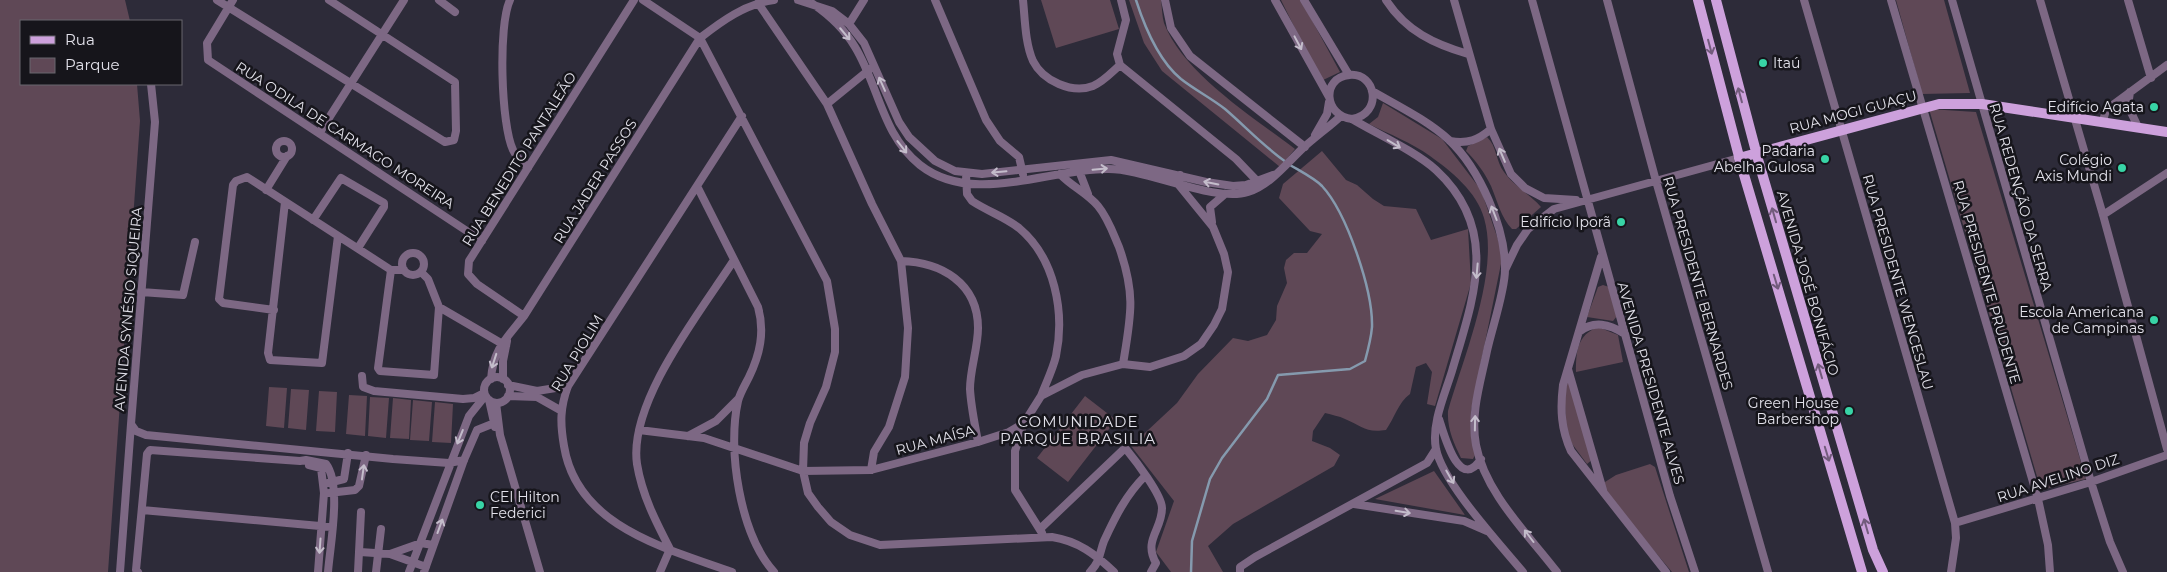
<svg xmlns="http://www.w3.org/2000/svg" width="2167" height="572" font-family="Montserrat,sans-serif">
<style>
.green{fill:#5f4856}
.lines{fill:none;stroke-linecap:round;stroke-linejoin:round}
.stream{stroke:#859aae;stroke-width:2.5}
.minor{stroke:#7d6884;stroke-width:8}
.major{stroke:#cda1dc;stroke-width:10}
.oneway{stroke:#c4bdcb}
.oneway2{stroke:#725b7c}
.poi-dot{fill:#38d4a6;stroke:#16151b;stroke-width:2}
.labels{text-anchor:middle;stroke-width:5;stroke-linejoin:round;paint-order:stroke}
.poi-label{font-size:14px;fill:#e2e1ea;stroke:#16151b;text-anchor:end}
.street-label{font-size:14px;fill:#e2e1ea;stroke:#16151b}
.neighbourhood-label{font-size:15px;letter-spacing:1px;fill:#e2e1ea;stroke:#16151b}
</style>
<rect width="100%" height="100%" fill="#2d2b39"/>
<!-- green -->
<path class="green" d="M 0,0 L 125,0 L 130,21 L 21,21 L 21,84 L 137,84 L 140,121 L 108,572 L 0,572 Z
M 1041,0 L 1110,0 L 1119,29 L 1056,48 Z
M 1129,0 L 1161,0 C 1162,7 1162,16 1164,23 C 1183,73 1253,117 1295,149 L 1280,167 L 1162,71 L 1144,43 Z
M 1281,0 L 1301,0 L 1340,72 L 1321,81 Z
M 1896,0 L 1944,0 L 1970,93 L 1922,94 Z
M 1383,103 L 1442,139 L 1481,190 L 1503,254 L 1471,411 L 1475,455 L 1473,459 L 1461,458 C 1454,443 1447,429 1448,411 C 1463,358 1500,272 1484,218 C 1477,192 1451,171 1430,156 C 1412,143 1389,134 1369,124 L 1378,117 Z
M 1929,109 L 1976,112 L 2086,479 L 2041,490 Z
M 1487,137 C 1497,146 1496,162 1504,172 C 1514,186 1530,194 1541,207 L 1516,229 L 1512,229 C 1501,218 1497,200 1491,186 C 1485,173 1476,161 1466,151 L 1468,146 Z
M 1322,151 L 1346,180 L 1357,185 L 1373,199 L 1384,206 L 1416,209 L 1431,240 L 1468,229 L 1471,283 L 1435,406 L 1427,404 L 1432,372 L 1426,363 L 1416,367 L 1410,394 C 1398,403 1395,417 1386,430 C 1365,433 1362,426 1345,419 C 1339,416 1332,415 1325,413 L 1313,431 L 1312,441 L 1330,448 L 1340,455 L 1334,466 L 1233,524 L 1208,546 L 1223,572 L 1171,572 L 1156,552 L 1174,501 L 1131,446 L 1177,403 L 1198,374 L 1233,338 L 1248,341 L 1267,335 L 1276,320 L 1277,306 L 1287,283 L 1284,268 L 1286,260 L 1294,253 L 1307,253 L 1322,234 L 1310,231 L 1279,198 L 1283,184 Z
M 1603,285 L 1609,287 L 1617,316 L 1613,321 L 1587,317 L 1598,287 Z
M 1598,327 L 1618,335 L 1623,362 L 1576,372 C 1576,352 1577,335 1598,327 Z
M 1567,382 L 1572,383 L 1593,459 L 1587,464 L 1567,437 L 1564,391 Z
M 269,387 L 287,388 L 284,428 L 266,426 Z
M 291,389 L 309,390 L 306,430 L 288,428 Z
M 319,391 L 337,392 L 335,432 L 316,431 Z
M 349,395 L 367,396 L 365,436 L 346,434 Z
M 1085,396 L 1116,420 L 1068,482 L 1037,458 Z
M 370,397 L 389,398 L 386,438 L 368,436 Z
M 393,398 L 411,400 L 409,439 L 390,438 Z
M 413,400 L 432,402 L 429,441 L 410,440 Z
M 435,402 L 453,404 L 451,443 L 432,442 Z
M 1650,464 L 1655,467 L 1689,572 L 1672,572 L 1604,491 L 1605,482 L 1616,475 Z
M 1434,471 L 1465,515 L 1375,499 Z"/>
<g class="lines">
<!-- stream -->
<path class="stream" d="M 1136,0 C 1145,28 1158,60 1181,79 C 1195,90 1211,98 1225,109 C 1246,127 1263,146 1286,162
M 1191,572 L 1192,541 L 1210,479 L 1222,458 L 1267,399 L 1278,375 L 1350,369 L 1365,361 C 1368,350 1371,339 1372,327 C 1373,291 1347,213 1322,186 C 1314,178 1300,171 1290,165"/>
<!-- minor -->
<path class="minor" d="M 217,0 L 445,142 L 454,140 L 456,131 L 455,82 L 329,0
M 233,0 L 207,43 L 208,60 L 482,241
M 439,0 L 455,12
M 510,0 C 498,25 501,125 513,150 C 516,157 523,163 528,168
M 643,0 L 700,38 L 827,281 L 835,329 L 835,352 L 826,387 L 810,423 L 804,443 L 803,471 L 808,493 L 818,507 L 831,522 L 850,535 L 880,545 L 1052,537 C 1078,541 1095,554 1114,572
M 798,0 L 832,11 L 849,24 L 864,43 L 899,122 L 909,137 L 935,161 L 955,171 L 982,174 L 1111,160 L 1206,182 L 1233,186 L 1246,185 L 1273,175
M 935,0 L 986,120 L 1000,141 L 1019,157 L 1023,174
M 1023,0 C 1025,19 1025,43 1033,61 C 1043,81 1072,94 1093,86 C 1103,82 1112,72 1120,65
M 1121,0 L 1126,20 L 1117,54 L 1120,65 L 1236,159 L 1259,183
M 1165,0 L 1171,28 L 1190,56 L 1305,147
M 1275,0 L 1329,97
M 1304,0 L 1349,75
M 1386,0 C 1406,31 1434,44 1468,54
M 1454,0 L 1491,129 L 1511,174 L 1525,188 L 1544,198 L 1576,200
M 1532,0 L 1670,496 L 1695,572
M 1607,0 L 1656,181 L 1768,572
M 1804,0 L 1955,523 L 1956,538 L 1951,572
M 1891,0 L 2038,499 L 2048,545 L 2050,572
M 1952,0 L 2091,482 L 2110,542 L 2123,572
M 2040,0 L 2103,215 L 2167,449
M 2128,0 L 2151,78
M 758,3 L 827,104 L 872,204 L 901,261 L 908,328 L 905,377 L 889,427 L 874,452 L 871,470
M 813,4 C 829,15 845,30 855,47 C 879,86 882,135 920,165 C 972,206 1047,169 1107,169 C 1145,168 1214,203 1248,192 C 1270,185 1286,164 1303,148 C 1315,137 1329,127 1341,116
M 849,24 L 864,0
M 151,84 L 155,122 L 131,424 L 136,431 L 146,435 L 393,459 L 449,463 L 464,460
M 1372,91 C 1398,106 1427,120 1449,140 C 1479,168 1506,228 1505,270 C 1505,291 1492,328 1487,351 C 1481,381 1470,413 1476,445 C 1485,493 1528,534 1557,572
M 2130,92 L 2128,106 L 2138,127
M 827,104 L 870,69
M 1352,119 C 1383,114 1377,72 1349,75 C 1321,78 1324,116 1352,119 C 1377,134 1415,151 1436,170 C 1501,230 1473,299 1452,371 C 1445,394 1431,424 1436,449 C 1443,483 1500,544 1523,572
M 2103,121 L 2106,110 L 2167,65
M 320,132 L 404,0
M 1315,135 L 1327,114 L 1329,102
M 1450,141 C 1468,144 1478,140 1491,129
M276 149a8 8 0 1 1 16 0a8 8 0 1 1-16 0Z
M 1078,168 L 1088,194
M 966,174 L 967,194 L 972,201 C 987,211 1005,217 1019,228 C 1055,258 1065,312 1056,356 C 1053,369 1046,383 1041,396
M 1060,174 C 1071,186 1087,193 1098,206 C 1108,218 1113,233 1119,247 C 1136,295 1131,315 1123,364
M 697,186 L 758,307 C 765,332 760,354 749,377 C 745,385 740,393 738,401 C 727,450 740,534 774,572
M 266,190 L 287,156
M 285,202 L 268,353 L 270,360 L 322,363 L 338,236
M 2103,215 L 2167,173
M 313,220 L 341,178 L 384,203 L 384,207 L 358,248
M 1212,222 L 1210,207 L 1225,194
M402 264a11 11 0 1 1 22 0a11 11 0 1 1-22 0Z
M 1601,257 L 1563,385 C 1560,409 1561,429 1571,451 L 1666,572
M 901,261 C 941,262 978,283 978,328 C 978,348 970,369 970,389 C 971,407 975,425 978,442
M 391,270 L 378,368 L 380,371 L 434,375 L 439,307
M 1505,270 L 1517,245 L 1528,229 L 1554,209 L 1739,158
M 421,272 L 428,279 L 439,307 L 506,346
M 141,292 L 183,295 L 195,242
M 274,310 L 223,303 L 219,299 L 233,185 L 236,181 L 247,177 L 391,270 L 404,270
M 524,316 L 477,284 L 468,274 L 469,261 L 634,0
M 1579,332 C 1594,320 1609,324 1625,334
M 1568,369 L 1603,490
M 362,376 L 363,387 L 374,391 L 463,399 L 474,398 L 484,393
M484 390a13 13 0 1 1 26 0a13 13 0 1 1-26 0Z
M 491,379 C 493,349 507,338 524,316 L 700,38 C 722,21 745,4 774,0
M 503,379 L 503,361 L 507,341
M 508,385 L 537,391 L 568,386
M 508,396 L 537,397 L 560,410
M 489,400 L 495,427
M 496,403 L 500,435 L 540,572
M 1439,419 C 1444,434 1459,493 1481,459
M 1024,423 L 1015,451 L 1015,490 L 1042,533
M 639,430 L 704,438 L 803,471 L 871,470 L 978,442 L 1009,432 L 1024,423 L 1041,396 L 1082,375 L 1123,364 L 1150,367 L 1184,356 L 1201,344 L 1214,325 L 1222,309 L 1228,272 L 1224,254 L 1213,227 L 1178,184 L 1180,175
M 688,436 L 716,421 L 738,399
M 309,465 L 321,468 L 324,493 L 318,572
M 328,483 L 344,479 L 348,453
M 329,493 L 355,490 L 359,486 L 366,455
M 1354,504 L 1464,521 L 1487,531
M 142,510 L 331,527
M 1955,523 L 2091,482 L 2167,455
M 1041,528 L 1123,450 L 1126,449 C 1135,460 1162,495 1162,508 C 1162,530 1143,540 1156,563 L 1151,572
M 360,552 L 390,554 L 426,567
M 390,554 L 421,543 L 433,545
M 120,572 L 131,424
M 138,572 L 136,570 L 147,454 L 150,450 L 300,461 L 306,460 L 326,464 C 342,485 330,546 328,572
M 358,572 L 361,512
M 376,572 L 381,529
M 409,572 L 469,416 L 485,396
M 424,572 L 464,460 L 477,430 L 497,422
M 660,572 L 670,549 C 656,522 642,495 637,464 C 628,402 701,311 734,260
M 732,572 C 666,548 577,527 564,446 C 560,423 560,408 568,386 L 742,116
M 1090,572 C 1101,560 1099,554 1104,541 C 1115,517 1126,495 1145,476
M 1240,572 L 1240,567 L 1255,557 L 1427,463 L 1436,449"/>
<!-- major -->
<path class="major" d="M 1698,0 L 1742,168 L 1862,572
M 1716,0 L 1759,163 L 1873,550 L 1883,572
M 1739,158 L 1939,104 L 1982,104 L 2167,132"/>
</g>
<!-- one-way arrows -->
<defs><path id="oneway-shaft" d="M-6 0H5M1.5-3L5.5 0L1.5 3" fill="none" stroke-width="1.6" stroke-linecap="round" stroke-linejoin="round" transform="scale(1.25)"/></defs>
<g class="oneway">
<use href="#oneway-shaft" transform="translate(845 34) rotate(50)"/>
<use href="#oneway-shaft" transform="translate(1298 43) rotate(62)"/>
<use href="#oneway-shaft" transform="translate(882 84) rotate(-114)"/>
<use href="#oneway-shaft" transform="translate(1394 144) rotate(31)"/>
<use href="#oneway-shaft" transform="translate(902 147) rotate(52)"/>
<use href="#oneway-shaft" transform="translate(1502 155) rotate(-113)"/>
<use href="#oneway-shaft" transform="translate(1100 169) rotate(-5)"/>
<use href="#oneway-shaft" transform="translate(999 172) rotate(175)"/>
<use href="#oneway-shaft" transform="translate(1211 183) rotate(-169)"/>
<use href="#oneway-shaft" transform="translate(1494 213) rotate(-111)"/>
<use href="#oneway-shaft" transform="translate(1477 271) rotate(95)"/>
<use href="#oneway-shaft" transform="translate(494 361) rotate(108)"/>
<use href="#oneway-shaft" transform="translate(1475 423) rotate(-89)"/>
<use href="#oneway-shaft" transform="translate(460 437) rotate(112)"/>
<use href="#oneway-shaft" transform="translate(363 472) rotate(-82)"/>
<use href="#oneway-shaft" transform="translate(1450 477) rotate(60)"/>
<use href="#oneway-shaft" transform="translate(1403 512) rotate(9)"/>
<use href="#oneway-shaft" transform="translate(440 526) rotate(-70)"/>
<use href="#oneway-shaft" transform="translate(1529 536) rotate(-127)"/>
<use href="#oneway-shaft" transform="translate(320 546) rotate(94)"/>
</g>
<g class="oneway2">
<use href="#oneway-shaft" transform="translate(1710 47) rotate(75)"/>
<use href="#oneway-shaft" transform="translate(1740 95) rotate(-105)"/>
<use href="#oneway-shaft" transform="translate(1774 215) rotate(-106)"/>
<use href="#oneway-shaft" transform="translate(1776 282) rotate(73)"/>
<use href="#oneway-shaft" transform="translate(1820 371) rotate(-106)"/>
<use href="#oneway-shaft" transform="translate(1827 454) rotate(73)"/>
<use href="#oneway-shaft" transform="translate(1866 526) rotate(-106)"/>
</g>
<!-- markers -->
<g class="poi-dot">
<circle cx="1763" cy="63" r="5"/>
<circle cx="2154" cy="107" r="5"/>
<circle cx="1825" cy="159" r="5"/>
<circle cx="2122" cy="168" r="5"/>
<circle cx="1621" cy="222" r="5"/>
<circle cx="2154" cy="320" r="5"/>
<circle cx="1849" cy="411" r="5"/>
<circle cx="480" cy="505" r="5"/>
</g>
<g class="labels">
<!-- poi labels -->
<g class="poi-label">
<text x="1773" y="68" text-anchor="start">Itaú</text>
<text x="2144" y="112">Edifício Agata</text>
<text x="1815" y="156">Padaria<tspan x="1815" dy="16">Abelha Gulosa</tspan></text>
<text x="2112" y="165">Colégio<tspan x="2112" dy="16">Axis Mundi</tspan></text>
<text x="1611" y="227">Edifício Iporã</text>
<text x="2144" y="317">Escola Americana<tspan x="2144" dy="16">de Campinas</tspan></text>
<text x="1839" y="408">Green House<tspan x="1839" dy="16">Barbershop</tspan></text>
<text x="490" y="502" text-anchor="start">CEI Hilton<tspan x="490" dy="16">Federici</tspan></text>
</g>
<!-- street labels -->
<g class="street-label">
<text transform="translate(1853 112) rotate(-15)" y="5">RUA MOGI GUAÇU</text>
<text transform="translate(345 135) rotate(33)" y="5">RUA ODILA DE CARMAGO MOREIRA</text>
<text transform="translate(519 159) rotate(-58)" y="5">RUA BENEDITO PANTALEÃO</text>
<text transform="translate(595 181) rotate(-58)" y="5">RUA JADER PASSOS</text>
<text transform="translate(2021 197) rotate(74)" y="5">RUA REDENÇÃO DA SERRA</text>
<text transform="translate(1898 282) rotate(74)" y="5">RUA PRESIDENTE WENCESLAU</text>
<text transform="translate(1987 282) rotate(74)" y="5">RUA PRESIDENTE PRUDENTE</text>
<text transform="translate(1698 283) rotate(74)" y="5">RUA PRESIDENTE BERNARDES</text>
<text transform="translate(1808 283) rotate(74)" y="5">AVENIDA JOSÉ BONIFÁCIO</text>
<text transform="translate(128 309) rotate(-85)" y="5">AVENIDA SYNÉSIO SIQUEIRA</text>
<text transform="translate(577 353) rotate(-59)" y="5">RUA PIOLIM</text>
<text transform="translate(1651 383) rotate(74)" y="5">AVENIDA PRESIDENTE ALVES</text>
<text transform="translate(935 440) rotate(-15)" y="5">RUA MAÍSA</text>
<text transform="translate(2058 478) rotate(-18)" y="5">RUA AVELINO DIZ</text>
</g>
<!-- neighbourhood labels -->
<g class="neighbourhood-label">
<text x="1078" y="427">COMUNIDADE<tspan x="1078" dy="17">PARQUE BRASILIA</tspan></text>
</g>
</g>
<!-- legend -->
<rect x="20" y="20" width="162" height="65" fill="#16151b" stroke="#68676e"/>
<rect x="30" y="36" width="25" height="8" fill="#cda1dc" stroke="#68676e"/>
<text x="65" y="45" font-size="15" fill="#e2e1ea">Rua</text>
<rect x="30" y="58" width="25" height="15" fill="#5f4856" stroke="#68676e"/>
<text x="65" y="70" font-size="15" fill="#e2e1ea">Parque</text>
</svg>
